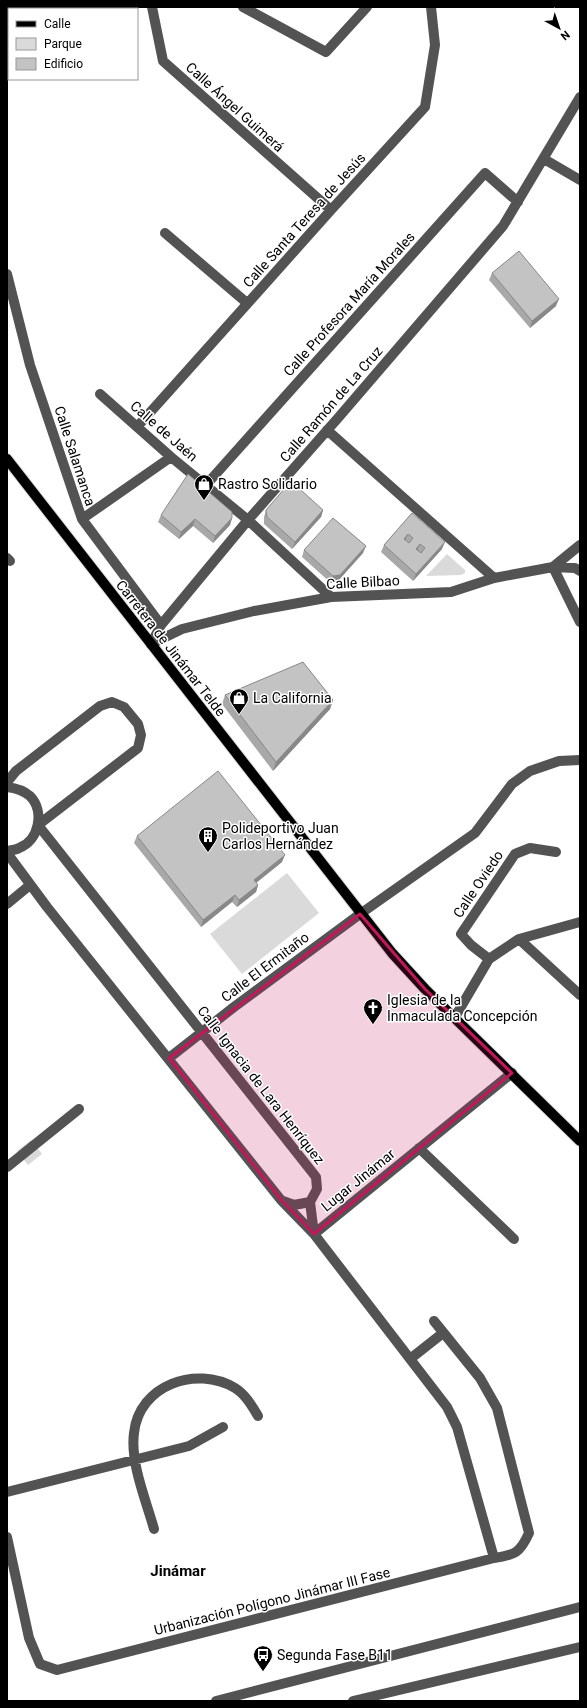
<svg xmlns="http://www.w3.org/2000/svg" width="587" height="1708" font-family="Roboto,sans-serif">
<style>
.green{fill:#dadada}
.lines{fill:none;stroke-linecap:round;stroke-linejoin:round}
.major-casing{stroke:#dbdbdb;stroke-width:12}
.minor{stroke:#535353;stroke-width:10}
.major{stroke:#000;stroke-width:10}
.wall{fill:#a8a8a8}
.shaded-wall{fill:#888}
.building{fill:#c3c3c3;stroke:#888;fill-rule:evenodd}
.marked{fill:#c2185b;fill-opacity:0.2;stroke:#c2185b;stroke-width:3;stroke-linejoin:round}
.labels{text-anchor:middle;stroke-width:3;stroke-linejoin:round;paint-order:stroke}
.street-label{font-size:14px;fill:#000;stroke:#fff}
.poi-label{font-size:14px;fill:#000;stroke:#fff;text-anchor:start}
.neighbourhood-label{font-size:15px;font-weight:bold;fill:#000;stroke:#fff}
</style>
<rect width="100%" height="100%" fill="#fff"/>
<!-- green -->
<path class="green" d="M 447,554 L 465,570 L 465,573 L 461,575 L 426,576 Z
M 287,873 L 319,913 L 242,974 L 210,934 Z
M 31,1140 L 42,1154 L 28,1165 L 17,1151 Z"/>
<g class="lines">
<!-- major casing -->
<g class="major-casing">
<path id="major" d="M 7,459 L 392,953 L 425,989 L 580,1141"/>
</g>
<!-- minor -->
<path class="minor" d="M 152,7 L 163,61 L 331,210
M 243,7 L 326,52 L 367,7
M 544,159 L 580,180
M 165,233 L 247,303
M 7,274 L 30,365 L 82,519 L 161,625
M 100,394 L 171,457 L 248,520 L 331,597
M 137,427 L 331,210 L 425,107 L 435,45 L 431,7
M 327,430 L 494,578
M 206,485 L 485,173 L 518,202
M 82,519 L 171,457
M 580,545 L 553,567 L 580,622
M 7,558 L 10,561
M 151,644 L 161,625 L 248,520 L 338,418 L 503,226 L 580,97
M 151,644 L 182,629 L 254,611 L 331,597 L 451,592 L 494,578 L 553,567 L 575,568 L 580,571
M 7,782 L 16,771 L 100,706 L 112,702 L 124,707 L 138,724 L 141,735 L 138,748 L 38,825 L 316,1177 L 317,1189 L 310,1202 L 294,1205 L 283,1201
M 7,787 C 15,788 23,790 30,796 C 45,811 39,841 19,848 C 16,850 11,850 7,851
M 7,853 L 47,907 L 281,1200 L 314,1234 L 447,1407 L 457,1427 L 494,1558 C 515,1555 520,1553 529,1533 L 497,1408 L 480,1378 L 434,1321
M 7,904 L 30,885
M 519,939 L 580,995
M 489,959 L 471,945 L 461,934 L 515,854 L 530,848 L 556,852
M 455,1017 L 489,959 L 519,939 L 580,922
M 169,1058 L 234,1007 L 360,914 L 475,833 L 512,784 L 530,771 L 559,761 L 580,760
M 419,1148 L 514,1239
M 7,1167 L 79,1109
M 310,1202 L 314,1234
M 314,1234 L 512,1073
M 410,1359 L 443,1333
M 7,1492 L 189,1446 L 223,1427
M 154,1529 C 146,1500 130,1463 134,1433 C 139,1385 196,1365 235,1388 C 245,1394 252,1406 258,1416
M 7,1537 L 29,1638 L 40,1664 L 57,1670 L 494,1558
M 216,1701 L 580,1607
M 353,1701 L 580,1647"/>
<!-- major -->
<use href="#major" class="major"/>
</g>
<!-- wall -->
<path class="wall" d="M 492,273 L 556,306 L 530,328 L 489,280 Z
M 266,510 L 323,510 L 321,517 L 292,549 L 264,524 L 264,517 Z
M 412,513 L 442,549 L 413,581 L 381,552 L 384,545 Z
M 161,515 L 232,518 L 230,525 L 213,543 L 193,526 L 179,539 L 158,522 Z
M 304,550 L 363,553 L 337,582 L 331,583 L 302,557 Z
M 225,695 L 333,700 L 330,709 L 273,771 L 222,704 Z
M 137,836 L 282,862 L 256,883 L 258,885 L 256,892 L 237,907 L 232,902 L 201,927 L 134,843 Z"/>
<!-- shaded-wall -->
<path class="shaded-wall" d="M 559,299 L 556,306 L 530,328 L 532,321 Z
M 323,510 L 321,517 L 292,549 L 295,542 Z
M 232,518 L 230,525 L 213,543 L 215,536 Z
M 195,519 L 193,526 L 179,539 L 181,532 Z
M 408,534 L 405,541 L 404,539 Z
M 445,542 L 442,549 L 413,581 L 416,574 Z
M 420,544 L 417,551 L 416,549 Z
M 366,546 L 363,553 L 337,582 L 331,583 L 333,576 Z
M 333,700 L 330,709 L 273,771 L 276,762 Z
M 285,855 L 282,862 L 251,887 L 254,880 Z
M 258,885 L 256,892 L 237,907 L 239,900 Z
M 235,895 L 232,902 L 201,927 L 203,920 Z"/>
<!-- building -->
<path class="building" d="M 519,251 L 559,299 L 532,321 L 492,273 Z
M 188,474 L 232,512 L 232,518 L 215,536 L 195,519 L 181,532 L 161,515 Z
M 291,481 L 323,510 L 295,542 L 267,517 L 266,510 Z
M 412,513 L 445,542 L 416,574 L 384,545 ZM 408,534 L 413,538 L 409,543 L 404,539 ZM 420,544 L 425,548 L 421,553 L 416,549 Z
M 333,518 L 366,546 L 340,575 L 333,576 L 304,550 Z
M 303,662 L 333,700 L 276,762 L 225,695 Z
M 218,771 L 285,855 L 254,880 L 258,885 L 239,900 L 235,895 L 203,920 L 137,836 Z"/>
<!-- marked area -->
<path class="marked" d="M 360,914 L 425,989 L 512,1073 L 314,1234 L 281,1200 L 169,1058 Z"/>
<!-- icons -->
<defs>
<g id="shop-pin" transform="scale(1)"><path d="M0 17L-7.5 6A9.5 9.5 0 1 1 7.5 6Z" fill="#000" stroke="#fff"/><path d="M-5-2.5h2.3a2.7 3.5 0 0 1 5.4 0H5L5.5 6h-11ZM-1.5-2.5h3a1.5 2.3 0 0 0-3 0Z" fill="#fff"/></g>
<g id="building-pin" transform="scale(1)"><path d="M0 17L-7.5 6A9.5 9.5 0 1 1 7.5 6Z" fill="#000" stroke="#fff"/><path d="M-4-6H4V6H1V3H-1V6H-4ZM-2.5-4.3h1.7v1.8h-1.7ZM.8-4.3h1.7v1.8H.8ZM-2.5-1h1.7V.8h-1.7ZM.8-1h1.7V.8H.8Z" fill="#fff"/></g>
<g id="church-pin" transform="scale(1)"><path d="M0 17L-7.5 6A9.5 9.5 0 1 1 7.5 6Z" fill="#000" stroke="#fff"/><path d="M-1.2-6h2.4v3.5h3.3v2.4h-3.3V6h-2.4V-.1h-3.3v-2.4h3.3Z" fill="#fff"/></g>
<g id="bus-pin" transform="scale(1)"><path d="M0 17L-7.5 6A9.5 9.5 0 1 1 7.5 6Z" fill="#000" stroke="#fff"/><path d="M-5-6H5V4H4V6H2V4H-2V6H-4V4H-5ZM-3.5-4V0h7V-4ZM-3.5 1.2v1.5H-2V1.2ZM2 1.2v1.5H3.5V1.2Z" fill="#fff"/></g>
</defs>
<g fill-rule="evenodd">
<use href="#shop-pin" x="204" y="484"/>
<use href="#shop-pin" x="239" y="698"/>
<use href="#building-pin" x="208" y="836"/>
<use href="#church-pin" x="373" y="1008"/>
<use href="#bus-pin" x="263" y="1655"/>
</g>
<g class="labels">
<!-- street labels -->
<g class="street-label">
<text transform="translate(235 107) rotate(42)" y="5">Calle Ángel Guimerá</text>
<text transform="translate(304 220) rotate(-48)" y="5">Calle Santa Teresa de Jesús</text>
<text transform="translate(349 304) rotate(-48)" y="5">Calle Profesora María Morales</text>
<text transform="translate(331 404) rotate(-49)" y="5">Calle Ramón de La Cruz</text>
<text transform="translate(164 431) rotate(41)" y="5">Calle de Jaén</text>
<text transform="translate(75 456) rotate(72)" y="5">Calle Salamanca</text>
<text transform="translate(363 582) rotate(-3)" y="5">Calle Bilbao</text>
<text transform="translate(171 648) rotate(52)" y="5">Carretera de Jinámar Telde</text>
<text transform="translate(478 884) rotate(-56)" y="5">Calle Oviedo</text>
<text transform="translate(265 967) rotate(-37)" y="5">Calle El Ermitaño</text>
<text transform="translate(261 1085) rotate(52)" y="5">Calle Ignacia de Lara Henríquez</text>
<text transform="translate(358 1180) rotate(-39)" y="5">Lugar Jinámar</text>
<text transform="translate(272 1601) rotate(-14)" y="5">Urbanización Polígono Jinámar III Fase</text>
</g>
<!-- poi labels -->
<g class="poi-label">
<text x="218" y="489">Rastro Solidario</text>
<text x="253" y="703">La California</text>
<text x="222" y="833">Polideportivo Juan<tspan x="222" dy="16">Carlos Hernández</tspan></text>
<text x="387" y="1005">Iglesia de la<tspan x="387" dy="16">Inmaculada Concepción</tspan></text>
<text x="277" y="1660">Segunda Fase B11</text>
</g>
<!-- neighbourhood labels -->
<g class="neighbourhood-label">
<text x="178" y="1576">Jinámar</text>
</g>
</g>
<!-- border -->
<rect width="587" height="1708" fill="none" stroke="#000000" stroke-width="16"/>
<!-- legend -->
<rect x="8" y="8" width="130" height="72" fill="#ffffff" stroke="#999999"/>
<rect x="16" y="21" width="20" height="6" fill="#000000" stroke="#999999"/>
<text x="44" y="28" font-size="12" fill="#000000">Calle</text>
<rect x="16" y="38" width="20" height="12" fill="#dadada" stroke="#999999"/>
<text x="44" y="48" font-size="12" fill="#000000">Parque</text>
<rect x="16" y="58" width="20" height="12" fill="#c3c3c3" stroke="#999999"/>
<text x="44" y="68" font-size="12" fill="#000000">Edificio</text>
<!-- north arrow -->
<g transform="translate(559 28) rotate(140)" stroke="#ffffff" stroke-width="3" paint-order="stroke">
<path d="M0-3L7 15L0 10L-7 15Z" fill="#000000"/>
<text y="-6" font-size="11" font-weight="bold" text-anchor="middle" fill="#000000">N</text>
</g>
</svg>
